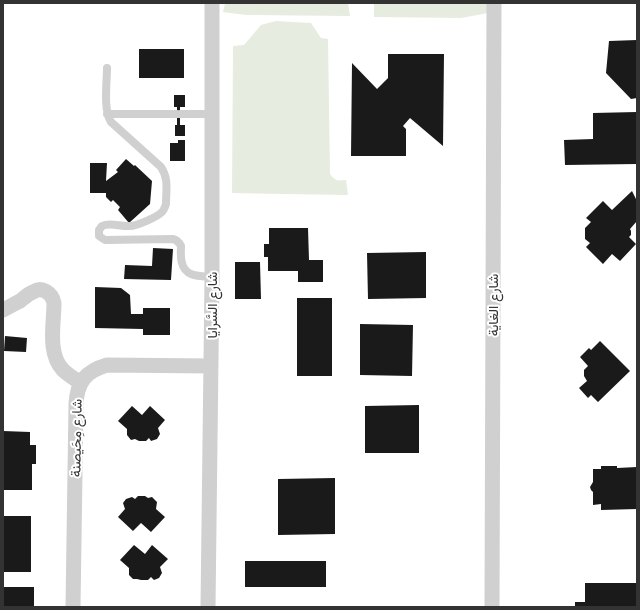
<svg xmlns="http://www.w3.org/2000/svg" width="640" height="610" font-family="Quicksand,Vazirmatn,sans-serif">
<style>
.green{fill:#e6ecdf}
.building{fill:#1a1a1a}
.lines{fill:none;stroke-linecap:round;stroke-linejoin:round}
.service{stroke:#d0d0d0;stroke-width:8}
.minor{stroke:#d0d0d0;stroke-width:15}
.labels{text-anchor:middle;stroke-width:4;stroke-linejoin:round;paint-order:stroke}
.street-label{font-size:14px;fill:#333;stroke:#fff}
</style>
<rect width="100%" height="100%" fill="#fff"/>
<!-- green -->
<path class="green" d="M 225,3 L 348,3 L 350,16 L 246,15 L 223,12 Z
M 374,3 L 488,3 L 488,13 L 461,18 L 374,17 Z
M 276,21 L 311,23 L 321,38 L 328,39 L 330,174 C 335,181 338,181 346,180 L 348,195 L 232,193 L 233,46 L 244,45 L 261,25 Z"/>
<!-- building -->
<path class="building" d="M 637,40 L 637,98 L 631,99 L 606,73 L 609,41 Z
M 139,49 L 184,49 L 184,78 L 139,78 Z
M 388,54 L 444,54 L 443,146 L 410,118 L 403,126 L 406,129 L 406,156 L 351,156 L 352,63 L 377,89 L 388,78 Z
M 174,95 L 185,95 L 185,107 L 180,107 L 180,125 L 185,125 L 185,136 L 175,136 L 175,125 L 177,125 L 177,107 L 174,107 Z
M 637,112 L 637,164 L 565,165 L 564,140 L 593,139 L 593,113 Z
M 178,140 L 185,140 L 185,161 L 170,161 L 170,143 L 178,143 Z
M 126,159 L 134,166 L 135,165 L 152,181 L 150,204 L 129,223 L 118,210 L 120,207 L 113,200 L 111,202 L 106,197 L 106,193 L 90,193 L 90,163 L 107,163 L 106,181 L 118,172 L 116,170 Z
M 632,191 L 637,201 L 637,221 L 630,229 L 631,231 L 631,235 L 629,237 L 636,244 L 620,261 L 612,254 L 603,264 L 586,247 L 590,243 L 585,239 L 585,228 L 591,222 L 586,218 L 603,201 L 612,210 Z
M 269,228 L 308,228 L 309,260 L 323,260 L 323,282 L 298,282 L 298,271 L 268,271 L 268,257 L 264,257 L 264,244 L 269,244 Z
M 153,248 L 173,249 L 171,280 L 124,279 L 125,265 L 152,266 Z
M 426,252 L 426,298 L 368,299 L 367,253 Z
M 235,262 L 260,262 L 261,299 L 235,299 Z
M 95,287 L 121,288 L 130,295 L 131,314 L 143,314 L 143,308 L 170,308 L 170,335 L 143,335 L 143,329 L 95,328 Z
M 297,298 L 332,298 L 332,376 L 297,376 Z
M 360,324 L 413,325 L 412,376 L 360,375 Z
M 5,336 L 27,338 L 26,352 L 4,351 Z
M 600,341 L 630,371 L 598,402 L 591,395 L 588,398 L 579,388 L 587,381 L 584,376 L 584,370 L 588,366 L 580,357 L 589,348 L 591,350 Z
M 419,405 L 419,453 L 365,453 L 365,406 Z
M 132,406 L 142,415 L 150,406 L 165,420 L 158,428 L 160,434 L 157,439 L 151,441 L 149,438 L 146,441 L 139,441 L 135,439 L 131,440 L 127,435 L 127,429 L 118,421 Z
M 3,431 L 30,432 L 30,445 L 36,445 L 36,464 L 32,464 L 32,490 L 3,490 Z
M 601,466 L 617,466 L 617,468 L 637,467 L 637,509 L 601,510 L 601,504 L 593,505 L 593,492 L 591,490 L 590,487 L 593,482 L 593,469 L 601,469 Z
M 335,478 L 335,534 L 278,535 L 278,479 Z
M 138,496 L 145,496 L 148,498 L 152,497 L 157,502 L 156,509 L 165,517 L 151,532 L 141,523 L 133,531 L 118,517 L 125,509 L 123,503 L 126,499 L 132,497 L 135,499 Z
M 3,516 L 31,516 L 31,572 L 3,572 Z
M 134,545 L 145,554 L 152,545 L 168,559 L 160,567 L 162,573 L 159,578 L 154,580 L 151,577 L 148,580 L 141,580 L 137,579 L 133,579 L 129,575 L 129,568 L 120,560 Z
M 245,561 L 326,561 L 326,587 L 245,587 Z
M 585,583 L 637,583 L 637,607 L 575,607 L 575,602 L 585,602 Z
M 3,587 L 34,587 L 34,607 L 3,607 Z"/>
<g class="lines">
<!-- service -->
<path class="service" d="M 107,68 C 107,82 103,110 111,122 L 161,167 C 169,179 166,190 166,204 C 165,207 164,210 162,212 C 157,217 137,226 130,226 C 121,227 110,222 102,226 L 99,230 L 99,236 L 105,240 L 173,239 C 177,240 179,242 181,246 C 181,251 180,257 182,263 C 185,277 200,276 212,277
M 107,114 L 177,114
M 180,114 L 212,114"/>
<!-- minor -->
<path class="minor" d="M 3,310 C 9,307 14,304 20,301 C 24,298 28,294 33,292 C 42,286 52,293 54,303 C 54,324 47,353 63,370 C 68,375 75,379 81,383
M 73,607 L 76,404 C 77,382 86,371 107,365 L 211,366
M 208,607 L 212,277 L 212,3
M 492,607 L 494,3"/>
</g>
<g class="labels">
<!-- street labels -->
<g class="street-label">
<text transform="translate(212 305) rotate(-90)" y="5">شارع السَّرايا</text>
<text transform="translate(493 305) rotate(-90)" y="5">شارع الغاية</text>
<text transform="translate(76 438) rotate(-89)" y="5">شارع مِحَيصنة</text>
</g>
</g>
<!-- border -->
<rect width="640" height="610" fill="none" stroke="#333333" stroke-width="8"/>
</svg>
